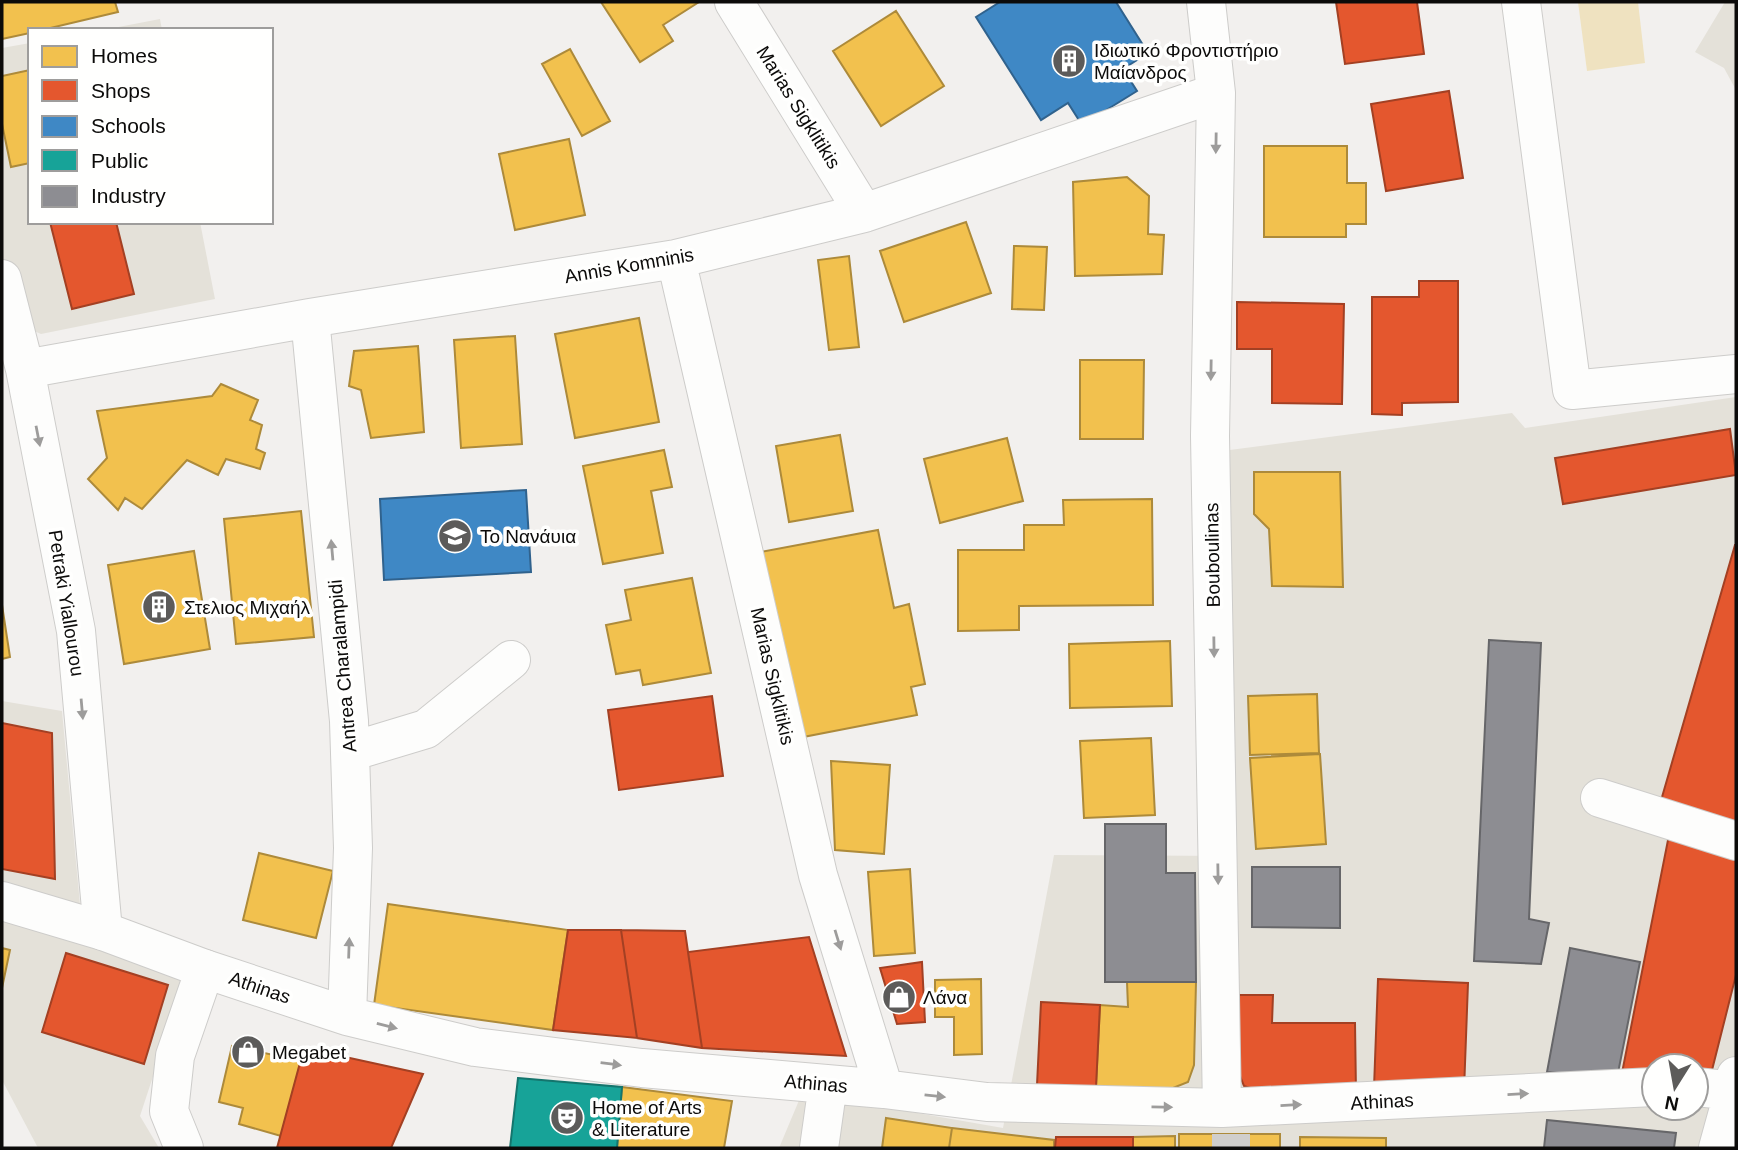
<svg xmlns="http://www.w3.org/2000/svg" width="1738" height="1150" font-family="Helvetica,sans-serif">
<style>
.built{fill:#e4e1d9;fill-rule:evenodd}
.green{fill:#efe2c0}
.homes{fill:#f2c14e;stroke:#ad8a3a;stroke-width:2}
.shops{fill:#e4572e;stroke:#a34023;stroke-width:2}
.schools{fill:#3f88c5;stroke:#30628d;stroke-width:2}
.public{fill:#17a398;stroke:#14756d;stroke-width:2}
.industry{fill:#8d8d92;stroke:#666669;stroke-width:2}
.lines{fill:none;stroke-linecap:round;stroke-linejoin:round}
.minor-tunnel{stroke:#d0cecc;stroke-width:38;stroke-dasharray:38 19;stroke-linecap:butt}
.minor-casing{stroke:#cdccca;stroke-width:40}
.major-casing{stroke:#cdccca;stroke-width:40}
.minor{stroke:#fdfdfc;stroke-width:38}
.major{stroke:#fdfdfc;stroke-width:38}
.oneway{fill:#9d9c9b}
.labels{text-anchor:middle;stroke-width:7;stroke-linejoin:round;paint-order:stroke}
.poi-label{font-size:19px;fill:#0c0b0a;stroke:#fffffe;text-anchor:start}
.street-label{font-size:19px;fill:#0c0b0a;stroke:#fffffe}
</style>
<rect width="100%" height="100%" fill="#f2f0ee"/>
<!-- built -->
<path class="built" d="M 1725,2 L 1736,2 L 1736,90 L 1724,68 L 1695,52 Z
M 160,19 L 162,30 L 103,30 Z
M 30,43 L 30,222 L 200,222 L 215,299 L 41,334 L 2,317 L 2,48 Z
M 1736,397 L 1736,1148 L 779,1148 L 800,1098 L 900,1110 L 1003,1128 L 1054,855 L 1234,856 L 1222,451 L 1512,413 L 1525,428 ZM 1654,1066 L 1696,1066 L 1696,1108 L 1654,1108 Z
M 2,701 L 62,711 L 80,905 L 2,884 Z
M 2,917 L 186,976 L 140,1116 L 159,1148 L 38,1148 L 2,1080 Z"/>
<!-- green -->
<path class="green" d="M 1578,2 L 1638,2 L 1645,63 L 1587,71 Z"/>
<!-- homes -->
<path class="homes" d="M 2,2 L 115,2 L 118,12 L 42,30 L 30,30 L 30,33 L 2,39 Z
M 601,2 L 699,2 L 663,25 L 673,41 L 640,62 Z
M 896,11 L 944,86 L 881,126 L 833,51 Z
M 570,49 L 610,121 L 582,136 L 542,64 Z
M 30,70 L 30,163 L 11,167 L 2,124 L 2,76 Z
M 569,139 L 585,215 L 515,230 L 499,154 Z
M 1264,146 L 1347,146 L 1347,183 L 1366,183 L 1366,224 L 1346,224 L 1346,237 L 1264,237 Z
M 1127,177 L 1149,196 L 1148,234 L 1164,235 L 1162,274 L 1075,276 L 1073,182 Z
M 966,222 L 991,293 L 904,322 L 880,251 Z
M 1014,246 L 1047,247 L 1044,310 L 1012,309 Z
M 849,256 L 859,347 L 829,350 L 818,260 Z
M 639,318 L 659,422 L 575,438 L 555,334 Z
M 515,336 L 522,444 L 461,448 L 454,340 Z
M 418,346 L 424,432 L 371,438 L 361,390 L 349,386 L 354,351 Z
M 1080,360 L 1144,360 L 1143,439 L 1080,439 Z
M 221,384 L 258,400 L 250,420 L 262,425 L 256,449 L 265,453 L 260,469 L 226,459 L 218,475 L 187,460 L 142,509 L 125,498 L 118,510 L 88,479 L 107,458 L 97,411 L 212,396 Z
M 840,435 L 853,511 L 789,522 L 776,446 Z
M 1007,438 L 1023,501 L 940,523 L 924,459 Z
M 664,450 L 672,487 L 651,491 L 663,553 L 603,564 L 583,466 Z
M 1254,472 L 1340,472 L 1343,587 L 1272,586 L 1269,529 L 1254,514 Z
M 1152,499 L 1153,605 L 1019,606 L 1019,630 L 958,631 L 958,550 L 1024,550 L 1024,525 L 1064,525 L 1063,500 Z
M 301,511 L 314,637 L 236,644 L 224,519 Z
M 878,530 L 894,608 L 909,604 L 925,684 L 911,687 L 917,715 L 798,738 L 761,552 Z
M 194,551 L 210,649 L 124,664 L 108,565 Z
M 692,578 L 711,673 L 643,685 L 640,670 L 616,674 L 606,625 L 631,620 L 625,590 Z
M 2,605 L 10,657 L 2,659 Z
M 1170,641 L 1172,706 L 1070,708 L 1069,644 Z
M 1317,694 L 1319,753 L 1250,755 L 1248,696 Z
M 1151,738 L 1155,815 L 1084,818 L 1080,741 Z
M 1320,754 L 1326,844 L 1256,849 L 1250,758 Z
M 831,761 L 890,765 L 884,854 L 835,850 Z
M 259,853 L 333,871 L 316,938 L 243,920 Z
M 910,869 L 915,953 L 874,956 L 868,872 Z
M 388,904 L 568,930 L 553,1030 L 374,1005 Z
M 2,948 L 10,950 L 2,988 Z
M 981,979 L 982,1054 L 954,1055 L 954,1017 L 935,1017 L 935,980 Z
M 1127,982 L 1196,982 L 1194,1065 L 1188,1082 L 1168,1090 L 1096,1087 L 1100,1005 L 1128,1007 Z
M 232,1046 L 301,1061 L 281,1136 L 239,1124 L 243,1108 L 219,1102 Z
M 622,1087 L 732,1101 L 724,1148 L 617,1148 Z
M 886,1118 L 952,1128 L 949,1148 L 882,1148 Z
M 952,1128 L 1054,1140 L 1054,1148 L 949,1148 Z
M 1179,1134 L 1280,1134 L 1280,1148 L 1179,1148 Z
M 1175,1136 L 1175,1148 L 1133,1148 L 1133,1137 Z
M 1300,1137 L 1386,1138 L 1386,1148 L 1300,1148 Z"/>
<!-- shops -->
<path class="shops" d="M 1336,2 L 1417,2 L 1424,54 L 1345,64 Z
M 1449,91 L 1463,178 L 1386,191 L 1371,104 Z
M 50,222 L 116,222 L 134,294 L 72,309 Z
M 1419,281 L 1458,281 L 1458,402 L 1402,403 L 1402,415 L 1372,414 L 1372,297 L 1419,297 Z
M 1237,302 L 1344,304 L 1342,404 L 1272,403 L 1272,349 L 1237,349 Z
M 1730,429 L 1736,475 L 1563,504 L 1555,458 Z
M 1735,545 L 1736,545 L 1736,827 L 1660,804 Z
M 712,696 L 723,776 L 619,790 L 608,710 Z
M 2,723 L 52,733 L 55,879 L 2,869 Z
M 1669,835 L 1736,855 L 1736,975 L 1710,1078 L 1696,1078 L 1696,1066 L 1654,1066 L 1654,1078 L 1621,1078 Z
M 568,930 L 621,930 L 637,1038 L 553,1030 Z
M 621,930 L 685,931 L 702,1048 L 637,1038 Z
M 809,937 L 846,1056 L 702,1048 L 688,952 Z
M 66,953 L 168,985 L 144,1064 L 42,1032 Z
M 922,962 L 925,1022 L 897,1024 L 880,968 Z
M 1378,979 L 1468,983 L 1464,1091 L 1374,1088 Z
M 1236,995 L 1273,995 L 1272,1023 L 1355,1023 L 1356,1093 L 1269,1094 L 1244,1086 L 1235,1064 Z
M 1041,1002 L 1100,1005 L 1096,1087 L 1037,1085 Z
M 304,1048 L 423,1074 L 391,1148 L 277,1148 Z
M 1056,1137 L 1133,1137 L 1133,1148 L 1055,1148 Z"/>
<!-- schools -->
<path class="schools" d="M 1000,2 L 1116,2 L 1148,53 L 1123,69 L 1137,91 L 1082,125 L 1068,103 L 1041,120 L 976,17 Z
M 526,490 L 531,572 L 384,580 L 380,499 Z"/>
<!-- public -->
<path class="public" d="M 518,1078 L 622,1087 L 617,1148 L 510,1148 Z"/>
<!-- industry -->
<path class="industry" d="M 1489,640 L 1541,643 L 1529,919 L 1549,923 L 1541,964 L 1474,961 Z
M 1105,824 L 1166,824 L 1166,873 L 1195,873 L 1196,982 L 1105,982 Z
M 1252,867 L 1340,867 L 1340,928 L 1252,927 Z
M 1570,948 L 1640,962 L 1617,1078 L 1547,1072 Z
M 1547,1120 L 1676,1133 L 1674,1148 L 1544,1148 Z"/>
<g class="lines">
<!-- minor-tunnel -->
<path class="minor-tunnel" d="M 1231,1148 L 1231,1134"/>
<!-- minor casing -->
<g class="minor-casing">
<path id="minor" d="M 734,2 L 864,213
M 1206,2 L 1216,93 L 1210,436 L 1222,1108
M 1521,2 L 1572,390 L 1736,374
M 676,259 L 818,875 L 884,1089
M 2,279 L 25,369 L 76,631 L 103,931
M 310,318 L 349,721 L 353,848 L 347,1016
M 25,369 L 310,318 L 676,259 L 864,213 L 1216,93
M 350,752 L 426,729 L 511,660
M 1600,798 L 1736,841
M 205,969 L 347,1016 L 475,1047 L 642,1068 L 884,1089 L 987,1102 L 1222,1108 L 1654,1087
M 1696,1087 L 1736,1091
M 819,1148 L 828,1084
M 1718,1148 L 1734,1090"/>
</g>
<!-- major casing -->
<g class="major-casing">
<path id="major" d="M 2,901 L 103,931 L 205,969 L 175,1056 L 169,1111 L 184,1148
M 1734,1090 L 1736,1076"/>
</g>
<!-- minor -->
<use href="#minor" class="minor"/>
<!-- major -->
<use href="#major" class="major"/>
</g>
<!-- one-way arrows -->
<defs><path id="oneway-solid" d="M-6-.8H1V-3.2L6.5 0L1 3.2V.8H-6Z" transform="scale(1.75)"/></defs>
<g class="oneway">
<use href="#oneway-solid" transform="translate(1216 143) rotate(91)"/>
<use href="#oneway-solid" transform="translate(1211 370) rotate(91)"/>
<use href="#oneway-solid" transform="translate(38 436) rotate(79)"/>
<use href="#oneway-solid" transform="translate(332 550) rotate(-95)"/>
<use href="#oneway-solid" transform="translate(1214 647) rotate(89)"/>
<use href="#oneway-solid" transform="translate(82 709) rotate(85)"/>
<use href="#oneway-solid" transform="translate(1218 874) rotate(89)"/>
<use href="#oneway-solid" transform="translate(838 940) rotate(73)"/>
<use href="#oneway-solid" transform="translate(349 948) rotate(-88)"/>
<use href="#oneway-solid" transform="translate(387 1026) rotate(14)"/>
<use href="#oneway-solid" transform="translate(611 1064) rotate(7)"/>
<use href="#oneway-solid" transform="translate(1518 1094) rotate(-3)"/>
<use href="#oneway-solid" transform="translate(935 1096) rotate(6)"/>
<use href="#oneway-solid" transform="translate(1291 1105) rotate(-3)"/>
<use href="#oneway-solid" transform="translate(1162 1107) rotate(1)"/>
</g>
<!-- icons -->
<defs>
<g id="building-disc" transform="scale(1.75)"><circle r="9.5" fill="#5c5b5a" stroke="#fffffe"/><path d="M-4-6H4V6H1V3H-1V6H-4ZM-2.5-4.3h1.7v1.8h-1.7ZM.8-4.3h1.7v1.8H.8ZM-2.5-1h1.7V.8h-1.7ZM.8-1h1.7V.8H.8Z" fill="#fff"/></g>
<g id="school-disc" transform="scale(1.75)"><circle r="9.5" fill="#5c5b5a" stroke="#fffffe"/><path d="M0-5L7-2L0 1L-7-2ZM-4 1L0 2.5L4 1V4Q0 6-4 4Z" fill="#fff"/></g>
<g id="shop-disc" transform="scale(1.75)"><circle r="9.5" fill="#5c5b5a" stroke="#fffffe"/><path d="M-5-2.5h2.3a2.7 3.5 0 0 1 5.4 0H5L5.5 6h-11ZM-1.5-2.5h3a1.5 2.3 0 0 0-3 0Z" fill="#fff"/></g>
<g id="theatre-disc" transform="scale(1.75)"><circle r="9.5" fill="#5c5b5a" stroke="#fffffe"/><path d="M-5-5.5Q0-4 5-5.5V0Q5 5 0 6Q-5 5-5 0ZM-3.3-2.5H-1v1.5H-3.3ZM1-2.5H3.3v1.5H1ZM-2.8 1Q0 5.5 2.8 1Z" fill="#fff"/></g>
</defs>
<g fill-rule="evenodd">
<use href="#building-disc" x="1069" y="61"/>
<use href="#school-disc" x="455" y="536"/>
<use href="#building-disc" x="159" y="607"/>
<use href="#shop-disc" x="899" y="997"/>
<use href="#shop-disc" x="248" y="1052"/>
<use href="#theatre-disc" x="567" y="1118"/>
</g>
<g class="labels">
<!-- poi labels -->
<g class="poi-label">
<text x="1094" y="57">Ιδιωτικό Φροντιστήριο<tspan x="1094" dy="22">Μαίανδρος</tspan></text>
<text x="480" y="543">Το Νανάυια</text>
<text x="184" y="614">Στελιος Μιχαήλ</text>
<text x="923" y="1004">Λάνα</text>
<text x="272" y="1059">Megabet</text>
<text x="592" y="1114">Home of Arts<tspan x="592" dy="22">&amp; Literature</tspan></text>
</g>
<!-- street labels -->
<g class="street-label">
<text transform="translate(799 107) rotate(58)" y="7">Marias Sigklitikis</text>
<text transform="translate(629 265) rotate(-10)" y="7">Annis Komninis</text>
<text transform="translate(1212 555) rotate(-91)" y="7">Bouboulinas</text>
<text transform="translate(67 603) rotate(81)" y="7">Petraki Yiallourou</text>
<text transform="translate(342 666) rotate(-95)" y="7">Antrea Charalampidi</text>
<text transform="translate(773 676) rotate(77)" y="7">Marias Sigklitikis</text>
<text transform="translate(260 987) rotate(19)" y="7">Athinas</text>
<text transform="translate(816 1083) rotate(5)" y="7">Athinas</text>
<text transform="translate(1382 1101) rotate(-3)" y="7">Athinas</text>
</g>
</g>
<!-- border -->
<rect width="1738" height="1150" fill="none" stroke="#0c0b0a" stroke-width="7"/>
<!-- legend -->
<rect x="28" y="28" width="245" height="196" fill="#fffffe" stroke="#9e9d9c" stroke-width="2"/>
<rect x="42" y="46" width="35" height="21" fill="#f2c14e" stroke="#9e9d9c" stroke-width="2"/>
<text x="91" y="63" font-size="21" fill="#0c0b0a">Homes</text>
<rect x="42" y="80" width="35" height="21" fill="#e4572e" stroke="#9e9d9c" stroke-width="2"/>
<text x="91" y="98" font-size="21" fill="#0c0b0a">Shops</text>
<rect x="42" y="116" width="35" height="21" fill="#3f88c5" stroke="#9e9d9c" stroke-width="2"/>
<text x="91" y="133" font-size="21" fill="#0c0b0a">Schools</text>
<rect x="42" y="150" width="35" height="21" fill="#17a398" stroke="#9e9d9c" stroke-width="2"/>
<text x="91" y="168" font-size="21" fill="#0c0b0a">Public</text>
<rect x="42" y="186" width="35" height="21" fill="#8d8d92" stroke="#9e9d9c" stroke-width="2"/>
<text x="91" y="203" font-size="21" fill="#0c0b0a">Industry</text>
<!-- north arrow -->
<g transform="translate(1675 1087) rotate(191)"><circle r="33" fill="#fffffe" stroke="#9e9d9c" stroke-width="2"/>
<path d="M0-5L12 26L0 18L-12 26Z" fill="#5c5b5a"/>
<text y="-10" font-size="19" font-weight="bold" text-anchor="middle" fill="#0c0b0a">N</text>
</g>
</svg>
